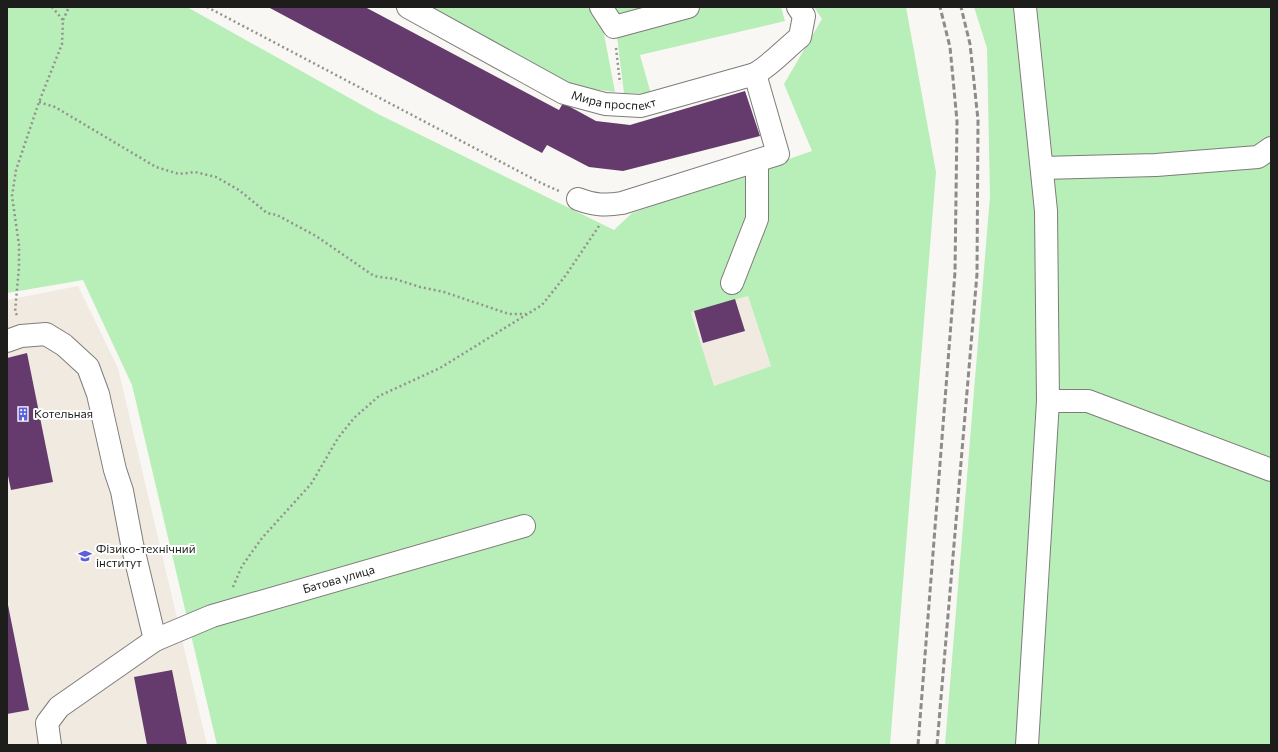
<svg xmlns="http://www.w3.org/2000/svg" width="1278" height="752" font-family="Commissioner,sans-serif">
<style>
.built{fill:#f1eae0}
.green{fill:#b8eeb7;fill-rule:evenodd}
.building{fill:#643b6c}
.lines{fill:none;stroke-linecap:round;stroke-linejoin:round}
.minor-casing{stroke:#7e7c7a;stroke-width:24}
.path{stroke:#939290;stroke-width:2.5;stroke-dasharray:2 3;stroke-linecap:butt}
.minor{stroke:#fff;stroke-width:22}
.rail{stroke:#8e8c8a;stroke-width:3;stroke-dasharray:6 3;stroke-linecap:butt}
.labels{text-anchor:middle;stroke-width:4;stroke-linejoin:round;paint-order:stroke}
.street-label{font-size:12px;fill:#1d1d1c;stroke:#fff}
.poi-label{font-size:12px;fill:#1d1d1c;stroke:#fff;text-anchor:start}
</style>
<rect width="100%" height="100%" fill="#f9f7f4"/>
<!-- built -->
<path class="built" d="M 78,286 L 118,368 L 207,745 L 7,745 L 7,300 Z
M 748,296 L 771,366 L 714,386 L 691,312 Z"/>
<!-- green -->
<path class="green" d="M 7,7 L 187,7 L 378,114 L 614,230 L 632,213 L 812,151 L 784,84 L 822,19 L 814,7 L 906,7 L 936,172 L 890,745 L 217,745 L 132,385 L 83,280 L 7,293 ZM 748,296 L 771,366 L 714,386 L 691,312 Z
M 423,7 L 590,7 L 603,29 L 615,92 L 577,87 L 510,57 Z
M 603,7 L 781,7 L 785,21 L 640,55 L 651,94 L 624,93 L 616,29 Z
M 974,7 L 1271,7 L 1271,745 L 945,745 L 990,196 L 987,48 Z"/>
<!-- building -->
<path class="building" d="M 268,7 L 365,7 L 559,110 L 563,103 L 596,121 L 630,125 L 745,91 L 760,136 L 623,171 L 589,167 L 547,145 L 542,153 Z
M 735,299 L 745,331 L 703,343 L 694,311 Z
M 27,353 L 53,482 L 11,490 L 7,471 L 7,358 Z
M 7,600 L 29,710 L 7,714 Z
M 172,670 L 187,745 L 147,745 L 134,677 Z"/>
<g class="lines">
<!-- minor casing -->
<g class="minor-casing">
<g id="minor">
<path id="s1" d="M 408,7 L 564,93 L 605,104 L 641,106 L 755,74 L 778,154 L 622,203 C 605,206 594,205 578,199"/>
<path d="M 601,7 L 614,27 L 688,7"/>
<path d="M 1025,7 L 1046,211 L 1048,401 L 1027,745"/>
<path d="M 755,74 C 771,65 785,49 800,37 L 804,16 L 798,7"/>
<path d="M 1042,168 L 1156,165 L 1258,157 L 1271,148"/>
<path d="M 732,283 L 757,219 L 757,161"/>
<path d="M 7,341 L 21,336 L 46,334 L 64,345 L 88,367 L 98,394 L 115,470 L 122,491 L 132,544 L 155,640"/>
<path d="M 1048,401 L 1088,401 L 1271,470"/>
<path id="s2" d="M 50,745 L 47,723 L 59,707 L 155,640 L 212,616 L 524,526"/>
</g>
</g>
<!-- path -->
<path class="path" d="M 207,7 L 541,183 L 559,191
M 63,20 L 69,7
M 616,48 L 620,83
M 39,102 L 55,107 L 156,167 L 179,174 L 195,172 L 216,177 L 239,190 L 267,213 L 277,215 L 316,236 L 374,276 L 395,279 L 420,287 L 444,292 L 509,314 L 526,314
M 17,315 L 15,312 L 19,267 L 19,245 L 12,196 L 16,170 L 39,102 L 62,44 L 63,20 L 52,7
M 233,587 L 242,566 L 262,538 L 311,484 L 338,438 L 354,418 L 379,396 L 440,368 L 542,305 L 566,275 L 599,226"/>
<!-- minor -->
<use href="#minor" class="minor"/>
<!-- rail -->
<path class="rail" d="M 918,745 L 955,272 L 957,121 L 950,47 L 940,7
M 937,745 L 977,274 L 978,120 L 970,44 L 961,7"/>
</g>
<!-- icons -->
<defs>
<g id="building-bare" transform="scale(1.08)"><path d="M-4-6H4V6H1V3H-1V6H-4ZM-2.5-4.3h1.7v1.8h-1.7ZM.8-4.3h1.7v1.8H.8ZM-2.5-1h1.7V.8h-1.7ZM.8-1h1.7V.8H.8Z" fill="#5c61d9" stroke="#fff" stroke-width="2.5" paint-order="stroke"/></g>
<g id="university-bare" transform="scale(1.08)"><path d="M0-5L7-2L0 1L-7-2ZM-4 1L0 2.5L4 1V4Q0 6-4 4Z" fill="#5c61d9" stroke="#fff" stroke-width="2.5" paint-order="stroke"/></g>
</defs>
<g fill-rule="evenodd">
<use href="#building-bare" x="23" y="414"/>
<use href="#university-bare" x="85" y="556"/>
</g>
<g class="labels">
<!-- street labels -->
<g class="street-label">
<text dy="4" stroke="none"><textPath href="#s1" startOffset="229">Мира проспект</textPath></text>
<text dy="4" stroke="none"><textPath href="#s2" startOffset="353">Батова улица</textPath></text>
</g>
<!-- poi labels -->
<g class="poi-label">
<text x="34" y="418">Котельная</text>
<text x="96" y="553">Фізико-технічний<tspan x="96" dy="14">інститут</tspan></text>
</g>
</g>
<!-- border -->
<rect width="1278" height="752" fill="none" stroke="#1d1d1c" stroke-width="16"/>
</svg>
